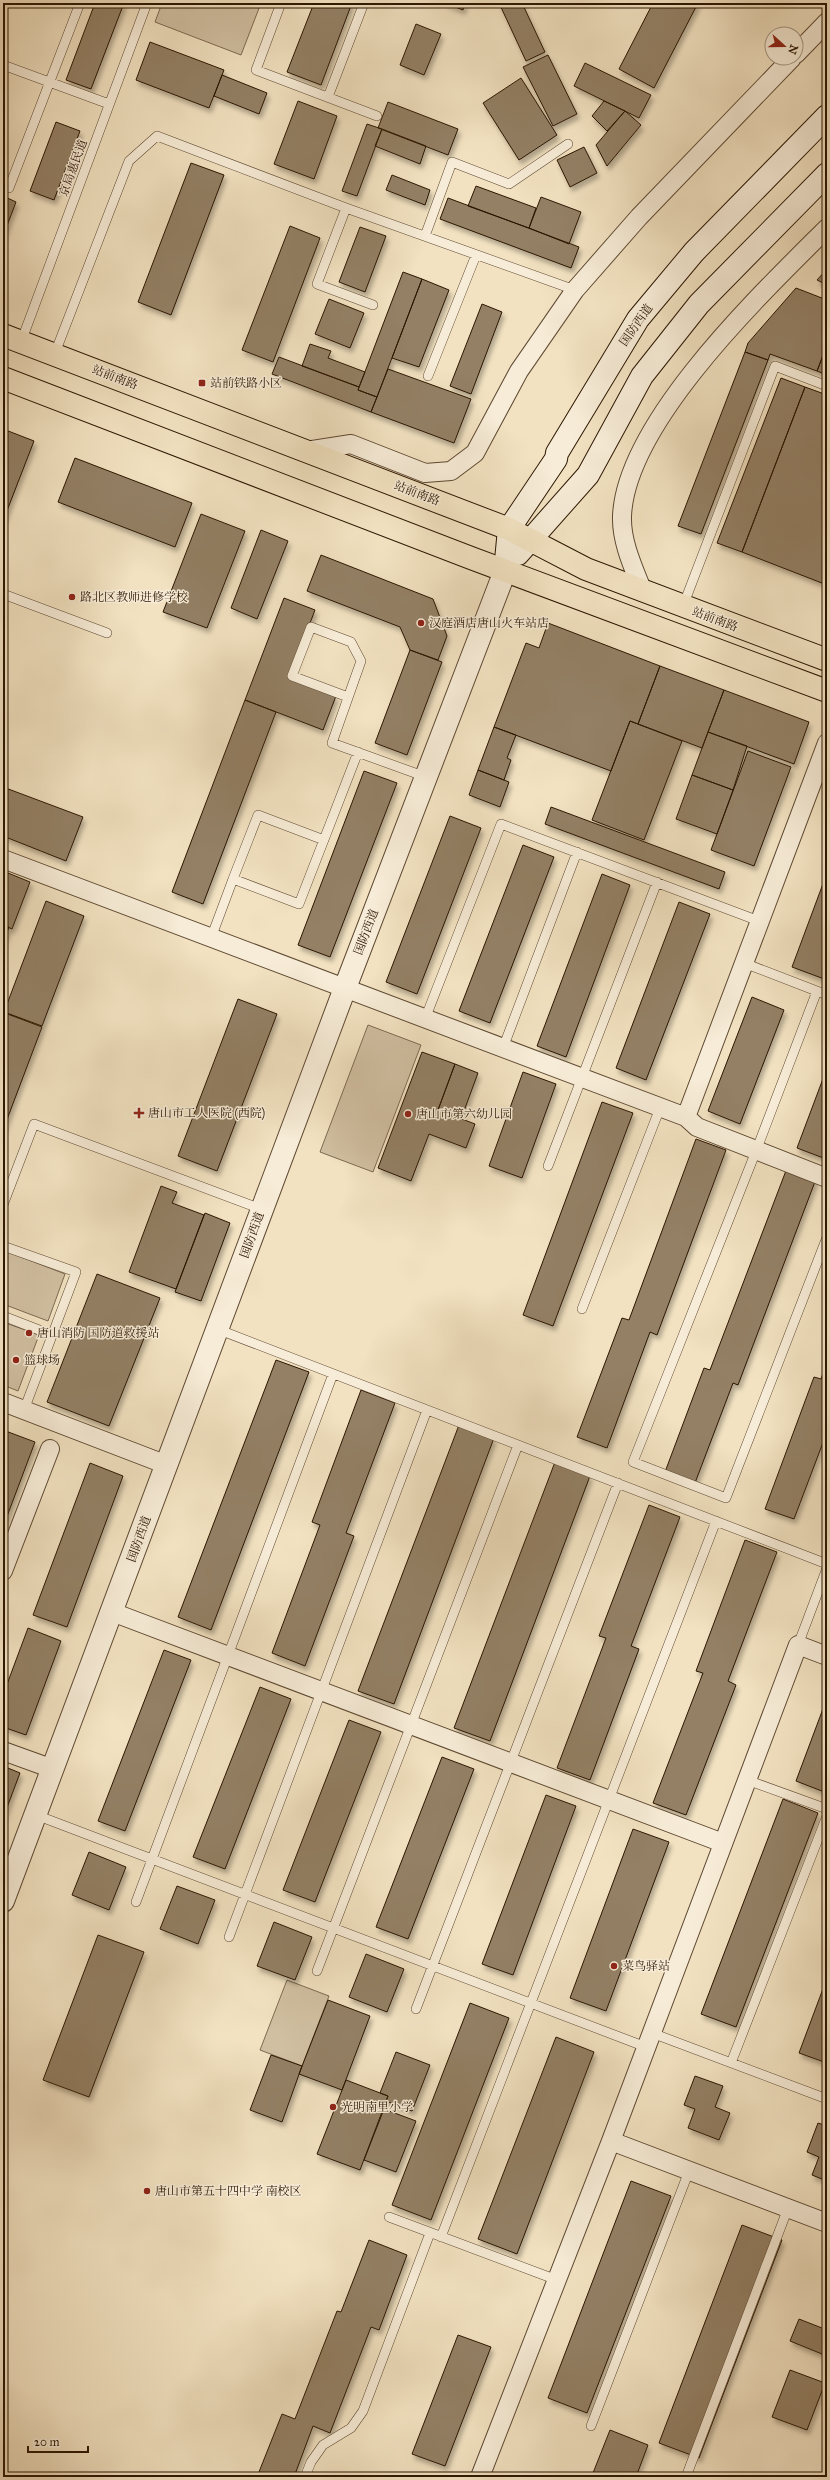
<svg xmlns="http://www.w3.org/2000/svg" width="830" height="2480" font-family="'IM FELL Great Primer','Noto Serif SC',serif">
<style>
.green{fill:#d0bfa1;stroke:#7e6a52}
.building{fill:#938065;stroke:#2c1602;filter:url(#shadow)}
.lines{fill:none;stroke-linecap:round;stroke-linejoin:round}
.service-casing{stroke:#5e4932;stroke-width:10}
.minor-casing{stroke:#5e4932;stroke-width:20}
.tertiary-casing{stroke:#5e4932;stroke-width:24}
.secondary-casing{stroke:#2c1602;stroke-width:24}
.primary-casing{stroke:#2c1602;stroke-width:24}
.service{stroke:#f7ecd7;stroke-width:9}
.minor{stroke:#f7ecd7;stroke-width:18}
.tertiary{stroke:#f7ecd7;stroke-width:22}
.secondary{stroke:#f7ecd7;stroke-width:22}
.primary{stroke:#f2e2c1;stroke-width:22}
.poi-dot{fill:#8f2418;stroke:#f7ecd7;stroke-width:1.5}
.labels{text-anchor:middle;stroke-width:3;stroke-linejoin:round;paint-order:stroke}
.street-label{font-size:12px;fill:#2c1602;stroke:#f7ecd7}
.poi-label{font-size:12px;fill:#2c1602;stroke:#f7ecd7;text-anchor:start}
</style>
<defs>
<filter id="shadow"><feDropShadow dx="2.5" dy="4.5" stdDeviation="2" flood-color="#0004"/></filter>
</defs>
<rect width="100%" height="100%" fill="#f2e2c1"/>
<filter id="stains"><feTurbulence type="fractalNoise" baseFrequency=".005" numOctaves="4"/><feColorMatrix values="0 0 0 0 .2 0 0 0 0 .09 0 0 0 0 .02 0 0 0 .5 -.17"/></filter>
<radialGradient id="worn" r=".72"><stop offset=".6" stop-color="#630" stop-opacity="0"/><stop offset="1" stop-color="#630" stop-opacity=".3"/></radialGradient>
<!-- green -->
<path class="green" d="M 162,3 L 261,3 L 241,55 L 155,22 Z
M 368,1025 L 421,1045 L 373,1172 L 320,1152 Z
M 3,1250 L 65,1274 L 48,1321 L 3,1304 Z
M 3,1322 L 39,1335 L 18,1391 L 3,1385 Z
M 287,1980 L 329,1996 L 302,2066 L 260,2050 Z"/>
<!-- building -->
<path class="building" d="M 95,3 L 124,3 L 91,89 L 66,80 Z
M 314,3 L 352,3 L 321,85 L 287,72 Z
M 445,3 L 465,3 L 463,10 Z
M 499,3 L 522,3 L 545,52 L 526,61 Z
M 653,3 L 698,3 L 654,88 L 619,69 Z
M 416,24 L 441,34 L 424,75 L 400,65 Z
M 150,42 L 224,70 L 209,108 L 136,80 Z
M 548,55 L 577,114 L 553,126 L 523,67 Z
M 585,63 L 651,95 L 639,118 L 574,86 Z
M 222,75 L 267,93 L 259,114 L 214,96 Z
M 521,78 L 557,135 L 519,160 L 483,103 Z
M 298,101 L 337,116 L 314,179 L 274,164 Z
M 604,101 L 625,111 L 607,131 L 592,116 Z
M 388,102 L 458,129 L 448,155 L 378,128 Z
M 625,111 L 641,125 L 607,166 L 596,145 Z
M 56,122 L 80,131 L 54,200 L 30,191 Z
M 367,124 L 382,129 L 357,196 L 342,191 Z
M 382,129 L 426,146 L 420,164 L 375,146 Z
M 584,147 L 597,173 L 570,187 L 557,160 Z
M 191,163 L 224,175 L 171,315 L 138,302 Z
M 392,175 L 430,190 L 425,205 L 386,190 Z
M 476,186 L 536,208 L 529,228 L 468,206 Z
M 3,196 L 16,202 L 3,236 Z
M 541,197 L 581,212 L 569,244 L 529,228 Z
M 448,198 L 579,247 L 571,268 L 440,219 Z
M 290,226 L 320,238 L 273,362 L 242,350 Z
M 360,227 L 386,236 L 365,292 L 339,282 Z
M 827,269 L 827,285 L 817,280 Z
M 403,272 L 422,279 L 377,397 L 358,390 Z
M 422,279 L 449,290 L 419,367 L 392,358 Z
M 796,288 L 827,300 L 827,345 L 817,371 L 770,354 L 768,360 L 745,352 L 748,343 Z
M 329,299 L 364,313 L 350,348 L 315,334 Z
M 482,304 L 502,312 L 471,394 L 450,386 Z
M 310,344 L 331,351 L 328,358 L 365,372 L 359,387 L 302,366 Z
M 827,345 L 827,375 L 817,371 Z
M 745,352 L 768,360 L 701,534 L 678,526 Z
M 279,357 L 359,387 L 358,390 L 377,397 L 371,412 L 272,374 Z
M 388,369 L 471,399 L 454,443 L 371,412 Z
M 781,378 L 805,387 L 742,552 L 717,543 Z
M 805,387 L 827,395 L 827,585 L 742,552 Z
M 3,429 L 34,441 L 3,521 Z
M 75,458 L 192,503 L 175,547 L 58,502 Z
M 201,514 L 245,531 L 207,628 L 163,612 Z
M 261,530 L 288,541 L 257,619 L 231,608 Z
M 321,555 L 433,599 L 447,636 L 438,660 L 410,650 L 400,627 L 307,591 Z
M 284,598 L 315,610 L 289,678 L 336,696 L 323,730 L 245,700 Z
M 548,623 L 660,666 L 638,724 L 630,721 L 611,771 L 494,727 L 526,643 L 539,648 Z
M 410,650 L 442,662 L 407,755 L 375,743 Z
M 660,666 L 724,690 L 702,748 L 638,724 Z
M 724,690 L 809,722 L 794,764 L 708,732 Z
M 245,700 L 276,712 L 203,904 L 172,892 Z
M 630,721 L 682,741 L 644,840 L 592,820 Z
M 494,727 L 516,735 L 507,758 L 511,760 L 504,780 L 478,770 Z
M 708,732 L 747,746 L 733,790 L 692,775 Z
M 748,751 L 791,767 L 754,866 L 711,850 Z
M 478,770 L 509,782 L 500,807 L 469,795 Z
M 364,771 L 397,783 L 330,957 L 298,945 Z
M 692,775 L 733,790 L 717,834 L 676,819 Z
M 3,787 L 83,817 L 66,861 L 3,836 Z
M 551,807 L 725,872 L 719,889 L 545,824 Z
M 450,816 L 481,828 L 417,994 L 386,982 Z
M 523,845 L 554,857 L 490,1023 L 459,1011 Z
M 8,873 L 30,882 L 12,929 L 3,925 L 3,886 Z
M 827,873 L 827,980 L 792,967 Z
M 602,874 L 630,885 L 566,1057 L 537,1046 Z
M 46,901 L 84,916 L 42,1026 L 4,1012 Z
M 679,902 L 710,914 L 646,1080 L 616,1068 Z
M 3,925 L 9,927 L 3,942 Z
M 752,997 L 784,1010 L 740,1124 L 708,1111 Z
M 238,999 L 277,1014 L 217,1171 L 178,1156 Z
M 5,1013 L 42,1027 L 3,1130 L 3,1017 Z
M 422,1052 L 455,1064 L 438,1110 L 475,1124 L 466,1148 L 429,1134 L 411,1181 L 378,1168 Z
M 455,1064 L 478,1073 L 461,1119 L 438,1110 Z
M 827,1068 L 827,1157 L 826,1159 L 797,1148 Z
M 523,1072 L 556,1084 L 522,1178 L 489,1166 Z
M 602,1102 L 633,1113 L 553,1326 L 523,1315 Z
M 696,1139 L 726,1150 L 657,1335 L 650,1332 L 607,1448 L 577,1437 L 622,1318 L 629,1320 Z
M 787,1168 L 816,1179 L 738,1385 L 733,1383 L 695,1483 L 665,1472 L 704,1368 L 710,1370 Z
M 161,1186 L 177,1192 L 172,1203 L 204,1215 L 176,1289 L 129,1272 Z
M 205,1213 L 230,1223 L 201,1301 L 175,1292 Z
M 97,1274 L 160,1298 L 109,1426 L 47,1402 Z
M 276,1360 L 309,1372 L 211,1630 L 178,1617 Z
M 827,1362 L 827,1432 L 794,1519 L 765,1509 L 814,1377 L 821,1379 Z
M 361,1390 L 395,1403 L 346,1533 L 354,1536 L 305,1666 L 272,1653 L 320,1525 L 312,1522 Z
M 459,1425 L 494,1438 L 394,1704 L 358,1691 Z
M 3,1430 L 35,1442 L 3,1527 Z
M 555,1462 L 590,1476 L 490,1741 L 454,1728 Z
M 90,1463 L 123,1476 L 67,1627 L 33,1615 Z
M 649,1505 L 680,1517 L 631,1646 L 639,1649 L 590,1780 L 557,1768 L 606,1638 L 599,1636 Z
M 745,1540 L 777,1552 L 728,1681 L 736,1685 L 686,1815 L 653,1803 L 703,1673 L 696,1671 Z
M 28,1628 L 61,1641 L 26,1735 L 3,1727 L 3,1695 Z
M 164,1650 L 191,1660 L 125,1831 L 98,1821 Z
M 260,1687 L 291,1699 L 225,1869 L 193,1857 Z
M 827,1698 L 827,1793 L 796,1781 Z
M 349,1720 L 381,1732 L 315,1902 L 283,1890 Z
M 442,1757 L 474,1769 L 408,1939 L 376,1927 Z
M 3,1766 L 20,1773 L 3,1818 Z
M 546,1795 L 576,1806 L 513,1975 L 482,1964 Z
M 783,1799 L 818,1813 L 736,2027 L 701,2014 Z
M 633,1829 L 669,1842 L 606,2011 L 570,1998 Z
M 89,1852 L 126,1867 L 109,1910 L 72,1895 Z
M 177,1886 L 215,1900 L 198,1944 L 160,1929 Z
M 274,1922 L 312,1937 L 295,1980 L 257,1966 Z
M 98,1935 L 144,1952 L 89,2097 L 43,2080 Z
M 366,1954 L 404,1969 L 387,2012 L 349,1997 Z
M 827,1978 L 827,2063 L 799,2053 Z
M 328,2000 L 370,2016 L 342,2090 L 299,2074 Z
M 470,2003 L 509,2018 L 431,2220 L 392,2205 Z
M 556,2037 L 594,2052 L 517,2254 L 478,2239 Z
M 396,2052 L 430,2065 L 412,2111 L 386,2101 L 388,2096 L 380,2093 Z
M 271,2055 L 302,2066 L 282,2122 L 250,2110 Z
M 695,2076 L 723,2086 L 715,2107 L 730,2113 L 719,2140 L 688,2128 L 695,2109 L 684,2105 Z
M 346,2080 L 388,2096 L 360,2170 L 317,2154 Z
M 384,2109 L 416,2121 L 396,2172 L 364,2160 Z
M 818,2123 L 827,2126 L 827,2181 L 812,2175 L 819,2157 L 807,2152 Z
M 631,2181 L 671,2196 L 587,2413 L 548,2398 Z
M 742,2225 L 782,2240 L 699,2458 L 659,2443 Z
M 369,2240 L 407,2255 L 379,2330 L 371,2327 L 330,2433 L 313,2426 L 294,2477 L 257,2477 L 282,2414 L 295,2419 L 337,2311 L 341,2312 Z
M 799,2319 L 827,2330 L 827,2356 L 790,2341 Z
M 458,2335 L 491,2347 L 445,2466 L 412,2454 Z
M 790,2370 L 825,2383 L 807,2430 L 772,2417 Z
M 610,2430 L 648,2445 L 636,2477 L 605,2477 L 593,2473 Z"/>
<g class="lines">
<!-- service casing -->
<g class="service-casing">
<path id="service" d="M 281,3 L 256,70 L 377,116
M 3,65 L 109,104
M 328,97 L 364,3
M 3,185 L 9,188 L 80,3
M 346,208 L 317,284 L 373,305
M 425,236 L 452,162 L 509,184 L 568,144
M 21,342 L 147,3
M 55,353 L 129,161 L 157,136 L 346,208 L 575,290
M 428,376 L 476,255
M 3,594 L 107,633
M 683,606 L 775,366 L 827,386
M 348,697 L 292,676 L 311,627 L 351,642 L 361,661 L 332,743 L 426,777
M 324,840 L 258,815 L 233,879 L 299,904 L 358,752
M 211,938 L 233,879
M 744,963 L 827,995
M 817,991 L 756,1151 L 633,1462 L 726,1498 L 827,1237
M 425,1019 L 501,824 L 759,921
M 503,1048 L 577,852
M 548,1166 L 657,882
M 3,1205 L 34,1124 L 261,1209
M 3,1246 L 76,1272 L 24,1410
M 582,1309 L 660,1108
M 3,1316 L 52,1335
M 217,1329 L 827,1564
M 798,1645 L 827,1568
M 747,1780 L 827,1809
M 36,1815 L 646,2047
M 136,1902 L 333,1374
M 229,1937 L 427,1410
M 317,1971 L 518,1445
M 416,2009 L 618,1483
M 652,2033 L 827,2099
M 731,2063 L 827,1816
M 389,2217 L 557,2280
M 441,2237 L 716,1521
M 591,2426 L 689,2171
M 305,2477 L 311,2462 L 323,2445 L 351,2428 L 363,2411 L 430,2233
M 686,2477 L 788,2208"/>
</g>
<!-- minor casing -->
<g class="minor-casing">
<path id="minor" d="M 796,54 L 827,22
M 306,451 L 351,444 L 425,473 L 451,471 L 475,453 L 519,371 L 575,290 L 639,217 L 792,58
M 643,592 C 634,569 621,542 622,516 C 626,422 762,293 827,228
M 3,859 L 686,1117 L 827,743
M 686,1117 L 697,1127 L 827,1178
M 3,1402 L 167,1465
M 3,1571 L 50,1449
M 112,1612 L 723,1843
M 3,1751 L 53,1769
M 611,2141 L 827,2223
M 480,2477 L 611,2141 L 798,1645 L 827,1656"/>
</g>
<!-- tertiary casing -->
<g class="tertiary-casing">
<path id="tertiary" d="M 3,1901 L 345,988 L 505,571"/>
</g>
<!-- secondary casing -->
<g class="secondary-casing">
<path id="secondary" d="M 518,554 L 588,475 L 642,376 L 699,304 L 827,174
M 505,571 L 509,529 L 556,459 L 557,453 L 638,319 L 694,252 L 827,116"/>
</g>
<!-- primary casing -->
<g class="primary-casing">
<path id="primary" d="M 3,335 L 509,529 L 586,569 L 827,660
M 3,378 L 471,558 L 827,691"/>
</g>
<!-- service -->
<use href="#service" class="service"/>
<!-- minor -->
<use href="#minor" class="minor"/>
<!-- tertiary -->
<use href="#tertiary" class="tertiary"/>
<!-- secondary -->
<use href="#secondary" class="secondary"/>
<!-- primary -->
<use href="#primary" class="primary"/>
</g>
<!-- markers -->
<g class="poi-dot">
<rect x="198" y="379" width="8" height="8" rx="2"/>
<circle cx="72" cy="597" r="4"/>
<circle cx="421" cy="623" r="4"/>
<path d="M137 1107h4v4h4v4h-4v4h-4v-4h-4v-4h4z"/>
<circle cx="408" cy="1114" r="4"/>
<circle cx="29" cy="1333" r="4"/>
<circle cx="16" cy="1360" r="4"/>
<circle cx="614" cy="1966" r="4"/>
<circle cx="333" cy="2107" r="4"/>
<circle cx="147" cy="2191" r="4"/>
</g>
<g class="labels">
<!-- street labels -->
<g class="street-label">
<text transform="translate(73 168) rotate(-70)" y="4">京局惠民道</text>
<text transform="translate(636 325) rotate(-55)" y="4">国防西道</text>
<text transform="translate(115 377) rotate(21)" y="4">站前南路</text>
<text transform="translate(417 493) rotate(21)" y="4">站前南路</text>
<text transform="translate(715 619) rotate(21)" y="4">站前南路</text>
<text transform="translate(366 932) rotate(-69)" y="4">国防西道</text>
<text transform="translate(252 1235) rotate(-70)" y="4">国防西道</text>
<text transform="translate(139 1539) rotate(-70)" y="4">国防西道</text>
</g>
<!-- poi labels -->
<g class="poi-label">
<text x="210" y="387">站前铁路小区</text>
<text x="80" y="601">路北区教师进修学校</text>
<text x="429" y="627">汉庭酒店唐山火车站店</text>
<text x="148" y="1117">唐山市工人医院 (西院)</text>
<text x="416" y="1118">唐山市第六幼儿园</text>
<text x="37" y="1337">唐山消防 国防道救援站</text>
<text x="24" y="1364">篮球场</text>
<text x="622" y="1970">菜鸟驿站</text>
<text x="341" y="2111">光明南里小学</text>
<text x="155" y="2195">唐山市第五十四中学 南校区</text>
</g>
</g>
<!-- margin -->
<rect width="830" height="2480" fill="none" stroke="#f2e2c1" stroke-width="16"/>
<rect x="4" y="4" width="822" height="2472" fill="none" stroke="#2c1602" stroke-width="2"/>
<rect x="8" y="8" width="814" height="2464" fill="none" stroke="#2c1602"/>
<!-- north arrow -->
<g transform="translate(784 46) rotate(111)"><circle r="19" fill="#f7ecd7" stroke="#a69682"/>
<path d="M0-3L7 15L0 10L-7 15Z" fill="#8f2418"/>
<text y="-6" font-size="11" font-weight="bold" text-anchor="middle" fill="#2c1602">N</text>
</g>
<!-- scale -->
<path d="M28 2446v6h60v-6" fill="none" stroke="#2c1602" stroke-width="2"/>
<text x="34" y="2446" font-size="12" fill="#2c1602" stroke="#f7ecd7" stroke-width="3" paint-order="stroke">20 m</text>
<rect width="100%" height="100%" filter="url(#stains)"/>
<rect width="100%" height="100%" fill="url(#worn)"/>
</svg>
